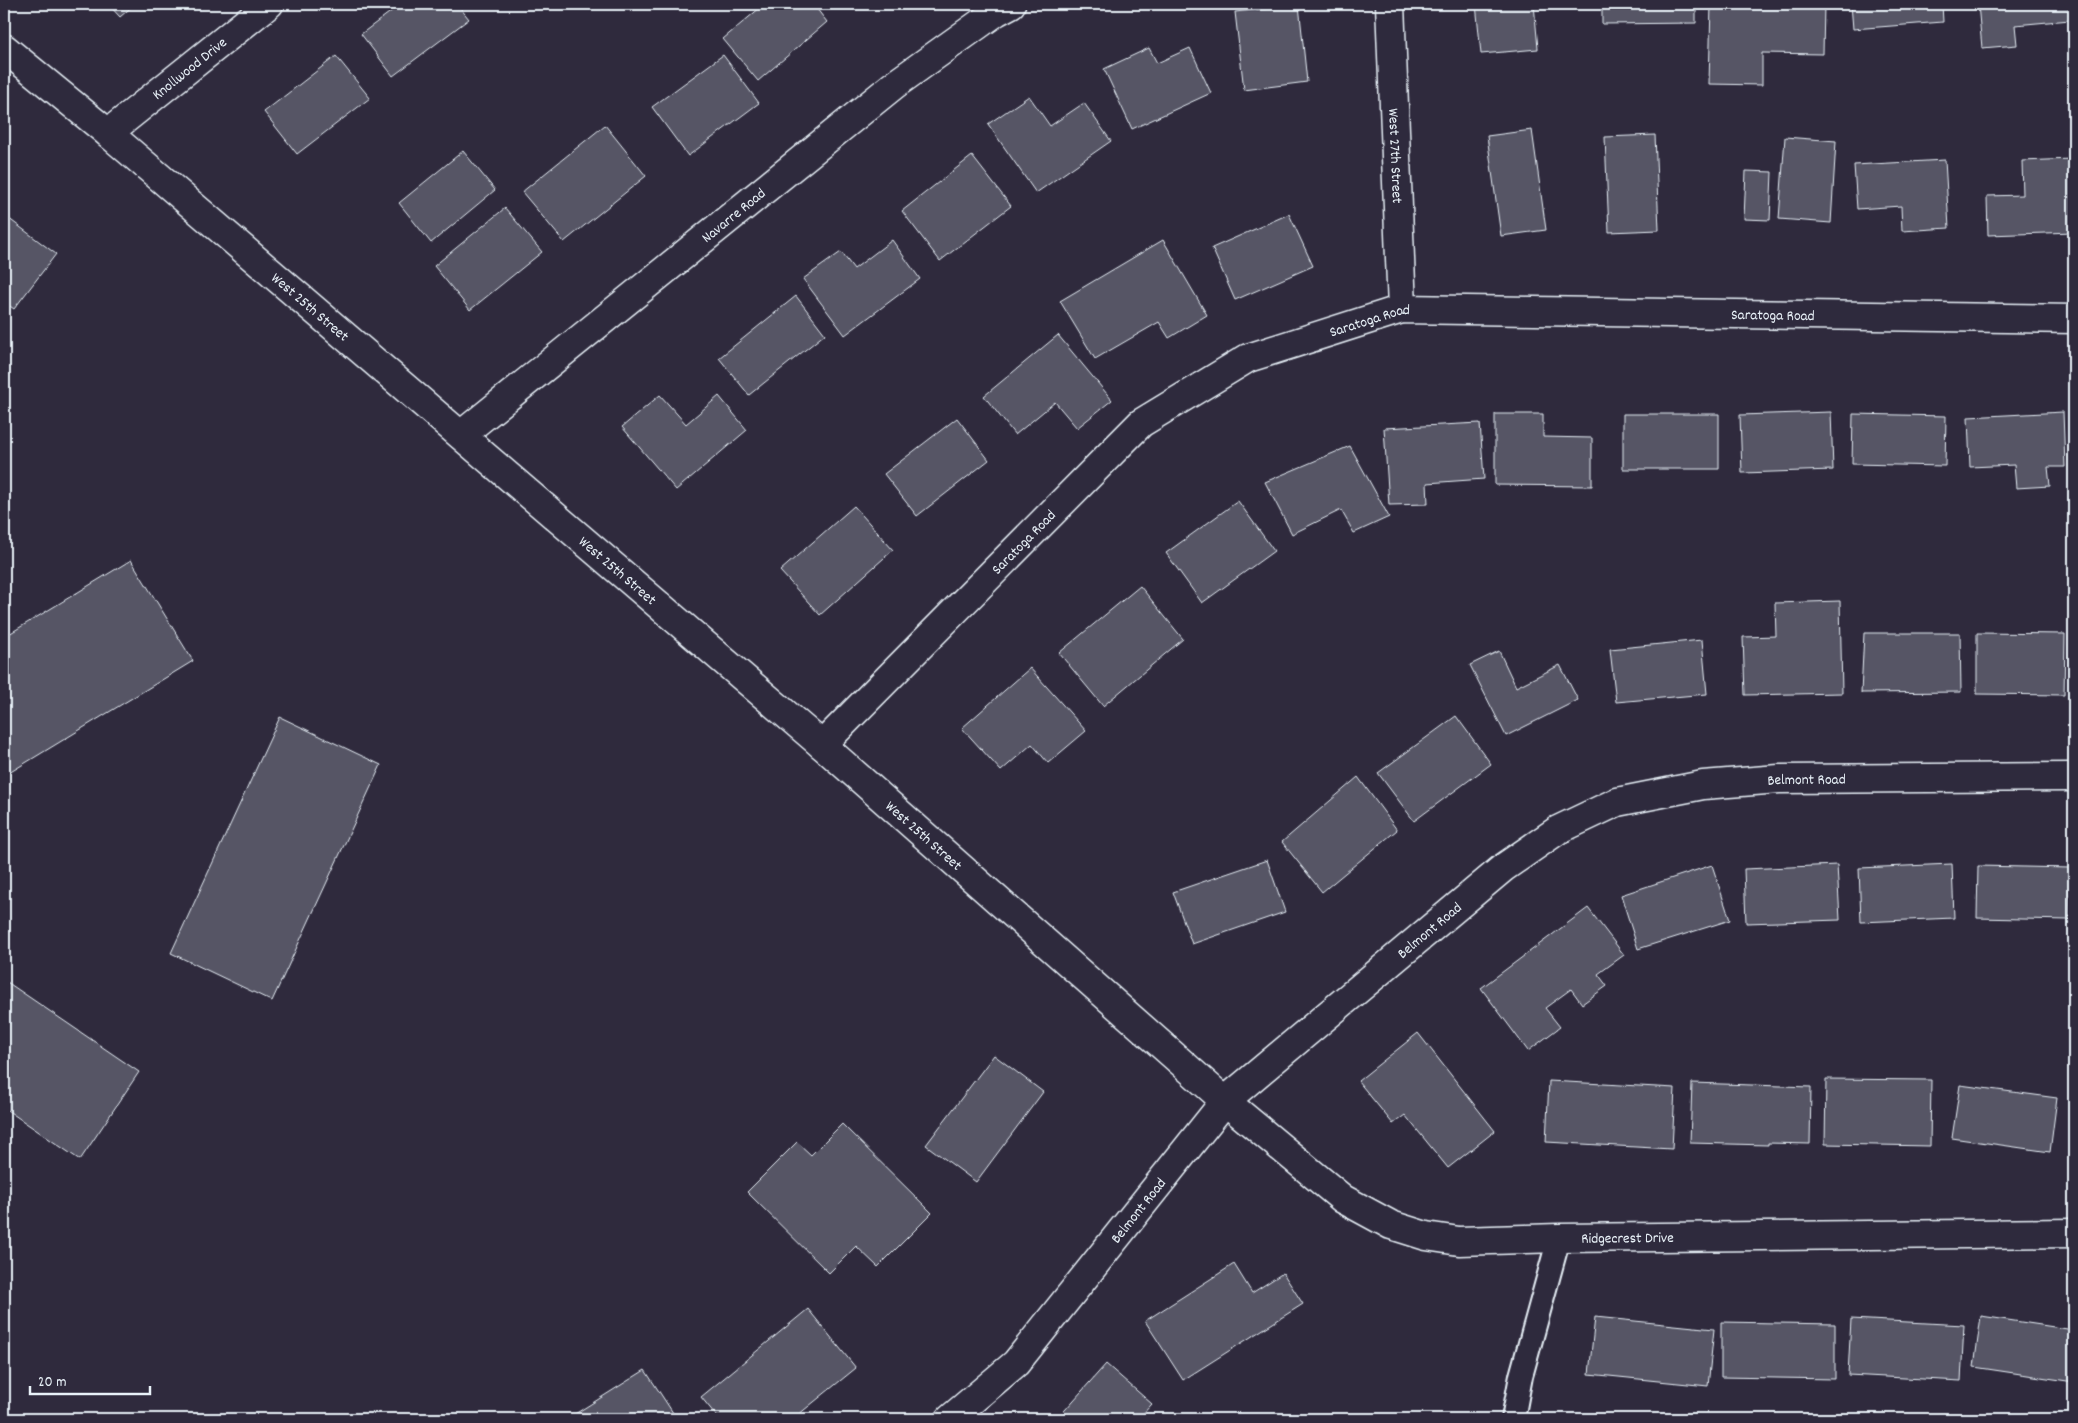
<svg xmlns="http://www.w3.org/2000/svg" width="2078" height="1423" font-family="Dekko,sans-serif">
<style>
.building{fill:#575565;stroke:#e8f1f8}
.lines{fill:none;stroke-linecap:round;stroke-linejoin:round}
.lane-casing{stroke:#e8f1f8;stroke-width:26}
.street-casing{stroke:#e8f1f8;stroke-width:31}
.lane{stroke:#2f2a3d;stroke-width:22}
.street{stroke:#2f2a3d;stroke-width:28}
.labels{text-anchor:middle;stroke-width:4;stroke-linejoin:round;paint-order:stroke}
.street-label{font-size:15px;fill:#e8f1f8;stroke:#2f2a3d}
</style>
<rect width="100%" height="100%" fill="#2f2a3d"/>
<filter id="ink" filterUnits="userSpaceOnUse"><feTurbulence type="fractalNoise" baseFrequency=".02" numOctaves="2"/><feDisplacementMap in="SourceGraphic" scale="10" xChannelSelector="R" yChannelSelector="G"/><feConvolveMatrix kernelMatrix="1 2 1 2 8 2 1 2 1" color-interpolation-filters="sRGB"/></filter>
<g filter="url(#ink)">
<!-- building -->
<path class="building" d="M 108,4 L 135,4 L 120,17 Z
M 401,4 L 457,4 L 469,19 L 393,76 L 361,34 Z
M 759,4 L 813,4 L 827,22 L 758,81 L 723,39 L 761,7 Z
M 1476,4 L 1534,4 L 1538,49 L 1481,54 Z
M 1602,4 L 1696,4 L 1696,23 L 1602,24 Z
M 1711,4 L 1824,4 L 1823,54 L 1762,53 L 1762,85 L 1709,84 Z
M 1851,4 L 1942,4 L 1943,22 L 1853,29 Z
M 1978,4 L 2069,4 L 2070,20 L 2015,25 L 2017,45 L 1982,48 Z
M 1299,5 L 1307,82 L 1244,90 L 1235,12 Z
M 1149,48 L 1157,63 L 1190,48 L 1211,93 L 1132,129 L 1104,69 Z
M 723,55 L 759,103 L 688,156 L 652,107 Z
M 336,56 L 370,98 L 297,154 L 264,112 Z
M 1029,96 L 1050,126 L 1084,103 L 1111,141 L 1036,193 L 988,124 Z
M 605,125 L 646,176 L 564,242 L 522,192 Z
M 1532,130 L 1546,230 L 1501,236 L 1487,136 Z
M 1655,135 L 1659,230 L 1609,232 L 1605,137 Z
M 1785,137 L 1836,141 L 1831,223 L 1779,219 Z
M 463,151 L 495,190 L 431,243 L 399,203 Z
M 972,156 L 1011,206 L 940,261 L 902,211 Z
M 2072,159 L 2074,232 L 1988,235 L 1987,196 L 2023,195 L 2022,161 Z
M 1945,160 L 1949,228 L 1902,231 L 1901,206 L 1857,209 L 1854,165 Z
M 1746,171 L 1772,172 L 1770,220 L 1744,219 Z
M 505,208 L 542,252 L 470,310 L 434,266 Z
M 1289,214 L 1313,266 L 1235,300 L 1212,248 Z
M 4,215 L 56,254 L 14,309 L 4,302 Z
M 892,240 L 920,279 L 845,335 L 803,279 L 841,252 L 854,269 Z
M 1163,240 L 1207,315 L 1169,338 L 1159,322 L 1095,359 L 1060,301 Z
M 796,296 L 825,334 L 749,395 L 719,358 Z
M 1058,335 L 1112,400 L 1077,428 L 1055,402 L 1015,435 L 984,396 Z
M 660,395 L 686,424 L 719,396 L 747,430 L 676,490 L 622,427 Z
M 1831,412 L 1833,470 L 1742,473 L 1740,415 Z
M 2063,412 L 2065,467 L 2048,467 L 2050,486 L 2016,488 L 2014,465 L 1970,467 L 1968,417 Z
M 1495,414 L 1543,414 L 1543,437 L 1592,438 L 1592,486 L 1495,485 Z
M 1623,414 L 1719,414 L 1719,469 L 1623,469 Z
M 1853,414 L 1946,416 L 1945,466 L 1852,464 Z
M 957,418 L 989,460 L 917,516 L 884,474 Z
M 1480,423 L 1484,479 L 1427,483 L 1428,504 L 1389,505 L 1384,428 Z
M 1350,446 L 1389,517 L 1354,533 L 1341,510 L 1292,534 L 1265,482 Z
M 1238,501 L 1274,551 L 1202,603 L 1166,553 Z
M 854,506 L 893,550 L 820,615 L 780,571 Z
M 131,560 L 193,661 L 4,776 L 4,637 Z
M 1140,586 L 1183,639 L 1103,706 L 1059,653 Z
M 1840,601 L 1842,693 L 1745,695 L 1743,637 L 1776,636 L 1775,603 Z
M 1864,633 L 1960,633 L 1961,692 L 1861,693 Z
M 1977,633 L 2065,634 L 2064,695 L 1977,694 Z
M 1702,640 L 1707,694 L 1616,702 L 1610,649 Z
M 1499,651 L 1516,687 L 1560,665 L 1578,700 L 1506,736 L 1470,665 Z
M 1030,668 L 1086,731 L 1048,763 L 1032,744 L 1001,771 L 962,728 Z
M 1456,716 L 1491,764 L 1414,821 L 1378,773 Z
M 280,717 L 381,765 L 272,1001 L 171,953 Z
M 1358,777 L 1397,830 L 1322,892 L 1282,842 Z
M 1267,860 L 1285,912 L 1192,944 L 1173,892 Z
M 1952,864 L 1954,918 L 1861,922 L 1859,868 Z
M 1712,865 L 1730,920 L 1638,949 L 1621,895 Z
M 1837,865 L 1840,920 L 1746,923 L 1744,869 Z
M 1978,866 L 2070,868 L 2069,920 L 1977,918 Z
M 1588,908 L 1624,955 L 1598,974 L 1607,986 L 1582,1004 L 1571,989 L 1545,1008 L 1560,1027 L 1528,1051 L 1481,988 Z
M 4,980 L 139,1072 L 80,1160 L 4,1108 Z
M 1418,1033 L 1495,1131 L 1448,1168 L 1405,1115 L 1393,1124 L 1358,1081 Z
M 994,1055 L 1043,1092 L 976,1182 L 926,1145 Z
M 1826,1079 L 1931,1080 L 1930,1146 L 1825,1144 Z
M 1549,1081 L 1675,1088 L 1672,1149 L 1546,1142 Z
M 1692,1083 L 1811,1087 L 1810,1144 L 1768,1143 L 1768,1145 L 1690,1143 Z
M 1960,1085 L 2057,1098 L 2050,1152 L 1952,1138 Z
M 842,1124 L 932,1213 L 878,1267 L 856,1246 L 829,1273 L 747,1192 L 797,1142 L 811,1155 Z
M 1234,1264 L 1252,1293 L 1283,1273 L 1303,1304 L 1183,1380 L 1145,1321 Z
M 808,1309 L 856,1368 L 793,1419 L 719,1419 L 701,1397 Z
M 1981,1316 L 2074,1330 L 2074,1382 L 1974,1367 Z
M 1595,1317 L 1714,1329 L 1708,1386 L 1589,1374 Z
M 1851,1319 L 1964,1325 L 1961,1381 L 1848,1375 Z
M 1721,1322 L 1835,1324 L 1835,1379 L 1721,1377 Z
M 1106,1364 L 1152,1404 L 1138,1419 L 1057,1419 Z
M 645,1370 L 677,1419 L 567,1419 Z"/>
<g class="lines">
<!-- lane casing -->
<g class="lane-casing">
<path id="lane" d="M 1513,1419 L 1521,1376 L 1559,1238"/>
</g>
<!-- street casing -->
<g class="street-casing">
<g id="street">
<path id="s1" d="M 1390,4 L 1402,309"/>
<path id="s2" d="M 4,48 L 108,133 L 822,745 L 1225,1101 L 1343,1199 L 1391,1225 L 1426,1236 L 1459,1241 L 1559,1238 L 2074,1233"/>
<path id="s3" d="M 108,133 L 269,4"/>
<path id="s4" d="M 461,435 L 894,85 L 996,12 L 1011,4"/>
<path id="s5" d="M 822,745 L 1141,423 L 1248,358 L 1402,309 L 2074,319"/>
<path id="s6" d="M 950,1419 L 1016,1363 L 1225,1101 L 1503,868 L 1558,830 L 1617,802 L 1703,785 L 1779,779 L 2074,777"/>
</g>
</g>
<!-- lane -->
<use href="#lane" class="lane"/>
<!-- street -->
<use href="#street" class="street"/>
</g>
</g>
<g class="labels">
<!-- street labels -->
<g class="street-label">
<text dy="5" stroke="none"><textPath href="#s3" startOffset="104">Knollwood Drive</textPath></text>
<text dy="5" stroke="none"><textPath href="#s1" startOffset="152">West 27th Street</textPath></text>
<text dy="5" stroke="none"><textPath href="#s4" startOffset="350">Navarre Road</textPath></text>
<text dy="5" stroke="none"><textPath href="#s2" startOffset="401">West 25th Street</textPath></text>
<text dy="5" stroke="none"><textPath href="#s5" startOffset="1111">Saratoga Road</textPath></text>
<text dy="5" stroke="none"><textPath href="#s5" startOffset="706">Saratoga Road</textPath></text>
<text dy="5" stroke="none"><textPath href="#s5" startOffset="286">Saratoga Road</textPath></text>
<text dy="5" stroke="none"><textPath href="#s2" startOffset="806">West 25th Street</textPath></text>
<text dy="5" stroke="none"><textPath href="#s6" startOffset="1108">Belmont Road</textPath></text>
<text dy="5" stroke="none"><textPath href="#s2" startOffset="1211">West 25th Street</textPath></text>
<text dy="5" stroke="none"><textPath href="#s6" startOffset="688">Belmont Road</textPath></text>
<text dy="5" stroke="none"><textPath href="#s6" startOffset="282">Belmont Road</textPath></text>
<text dy="5" stroke="none"><textPath href="#s2" startOffset="2059">Ridgecrest Drive</textPath></text>
</g>
</g>
<!-- margin -->
<rect width="2078" height="1423" fill="none" stroke="#2f2a3d" stroke-width="20"/>
<rect x="10" y="10" width="2058" height="1403" fill="none" stroke="#e8f1f8" stroke-width="2" filter="url(#ink)"/>
<!-- scale -->
<path d="M30 1386v8h120v-8" fill="none" stroke="#e8f1f8" stroke-width="2.5"/>
<text x="38" y="1386" font-size="15" fill="#e8f1f8" stroke="#2f2a3d" stroke-width="4" paint-order="stroke">20 m</text>
</svg>
